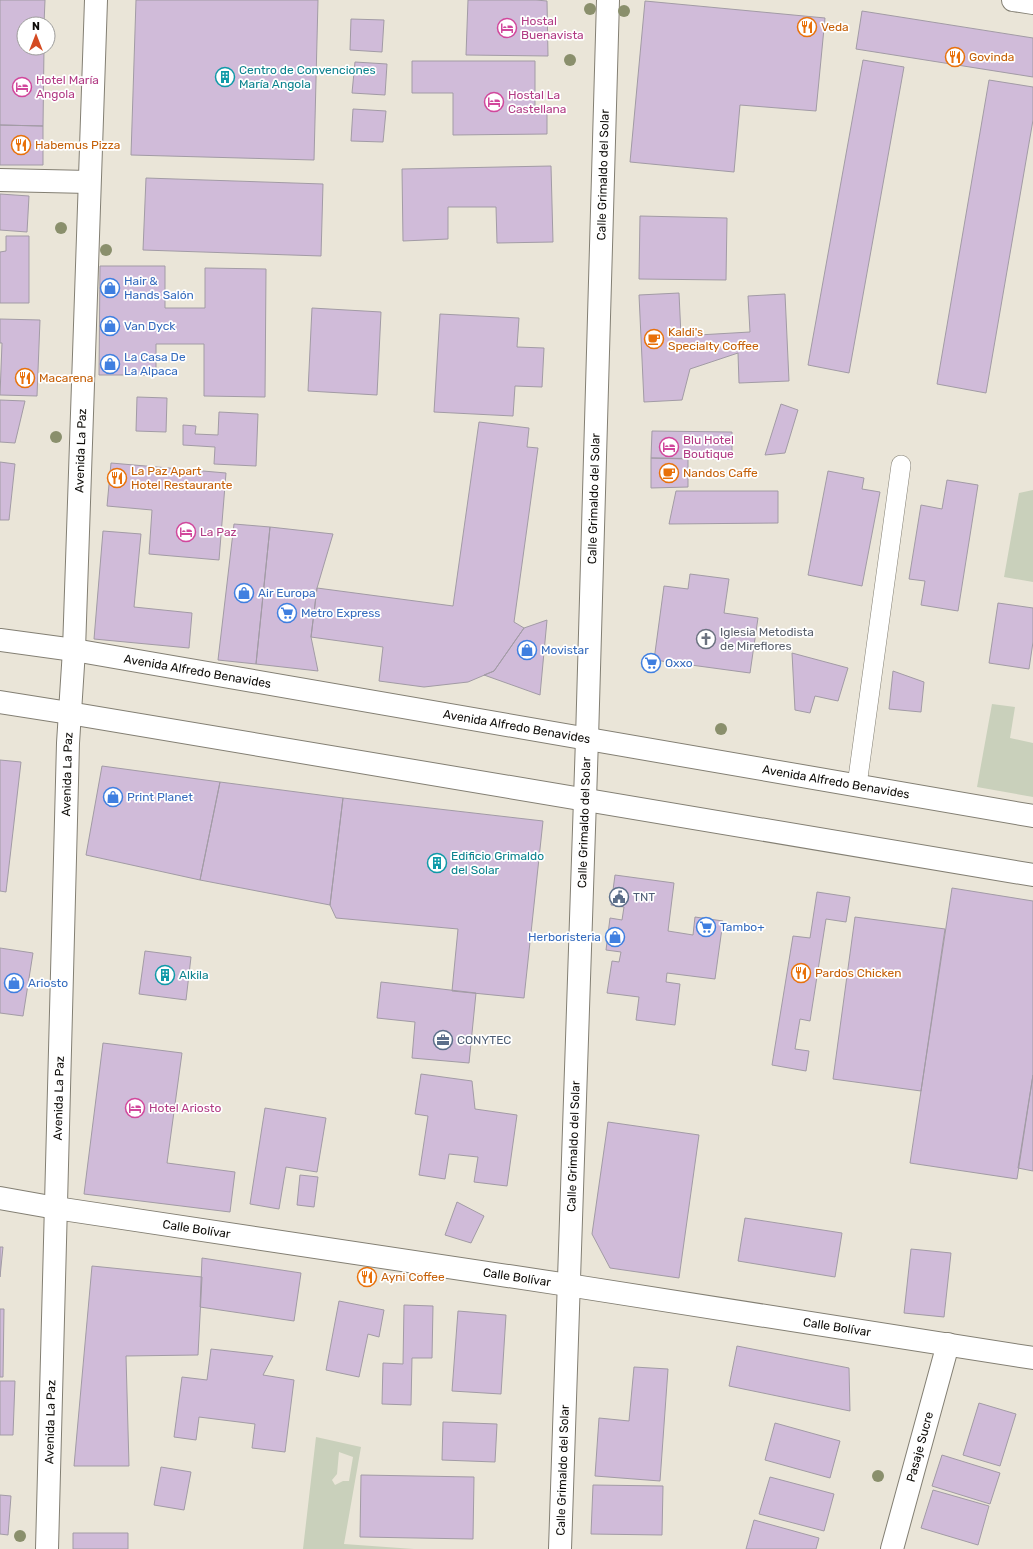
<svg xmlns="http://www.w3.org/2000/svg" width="1033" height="1549" font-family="Rubik,sans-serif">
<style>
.green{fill:#c9d0bb;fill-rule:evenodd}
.building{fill:#d0bbd9;stroke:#a29ba5}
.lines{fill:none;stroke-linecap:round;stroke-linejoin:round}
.service-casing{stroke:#837f73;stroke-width:20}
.pedestrian-casing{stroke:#837f73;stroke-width:24}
.minor-casing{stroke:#837f73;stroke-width:24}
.tertiary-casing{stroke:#837f73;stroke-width:24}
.secondary-casing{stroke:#837f73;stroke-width:24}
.service{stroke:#fff;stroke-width:19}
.pedestrian{stroke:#fff;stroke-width:22}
.minor{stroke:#fff;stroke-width:22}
.tertiary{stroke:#fff;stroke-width:22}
.secondary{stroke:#fff;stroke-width:22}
.tree{fill:#8a8f6c}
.labels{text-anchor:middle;stroke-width:3.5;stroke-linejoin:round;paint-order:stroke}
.hotel-label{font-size:12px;fill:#b23c85;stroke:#fff;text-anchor:start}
.food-label{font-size:12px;fill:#c56008;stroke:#fff;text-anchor:start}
.culture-label{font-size:12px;fill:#0d838f;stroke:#fff;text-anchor:start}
.street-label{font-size:12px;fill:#0d0b07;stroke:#fff}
.shop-label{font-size:12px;fill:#366cbe;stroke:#fff;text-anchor:start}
.worship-label{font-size:12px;fill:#5b616d;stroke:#fff;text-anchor:start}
.service-label{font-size:12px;fill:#4e5e75;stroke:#fff;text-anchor:start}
</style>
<rect width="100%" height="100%" fill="#eae5d8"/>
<!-- green -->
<path class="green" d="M 1033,490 L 1033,582 L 1004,577 L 1019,493 Z
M 992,704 L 1015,707 L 1010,738 L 1033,743 L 1033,797 L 977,787 Z
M 316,1437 L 361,1447 L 344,1544 L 414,1549 L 303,1549 ZM 339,1452 L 353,1457 L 349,1481 L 343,1481 L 335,1485 L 332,1480 L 337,1474 Z"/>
<!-- building -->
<path class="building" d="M 0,0 L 45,0 L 44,24 L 24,24 L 24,48 L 44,48 L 43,126 L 0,125 Z
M 136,0 L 318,0 L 314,160 L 131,155 Z
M 468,0 L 536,0 L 547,1 L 548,56 L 466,55 Z
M 645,1 L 825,18 L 816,111 L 740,105 L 734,172 L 630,162 Z
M 862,11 L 1033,38 L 1033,77 L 856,49 Z
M 351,19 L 384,20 L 382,52 L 350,50 Z
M 863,60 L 904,67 L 849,373 L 808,365 Z
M 412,61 L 535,61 L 535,111 L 547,110 L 547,134 L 453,135 L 453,93 L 412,93 Z
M 355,62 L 387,64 L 385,95 L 352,93 Z
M 989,80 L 1033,87 L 1033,120 L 986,393 L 937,384 Z
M 353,109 L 386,111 L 383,142 L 351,141 Z
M 0,125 L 43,126 L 43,165 L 0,165 Z
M 551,166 L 553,242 L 497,243 L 496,207 L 448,207 L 448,239 L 403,241 L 402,169 Z
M 146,178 L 323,184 L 321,256 L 143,250 Z
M 0,194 L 29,196 L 27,232 L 0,230 Z
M 640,216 L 727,218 L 726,280 L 639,279 Z
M 6,236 L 29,236 L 29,303 L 0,303 L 0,252 L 6,251 Z
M 100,266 L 165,266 L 165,308 L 205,308 L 205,268 L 266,269 L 265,397 L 204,396 L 204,344 L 156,344 L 156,375 L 99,375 Z
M 679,293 L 681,336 L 750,332 L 748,296 L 785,294 L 789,381 L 739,383 L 738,353 L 690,369 L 682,400 L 644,402 L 639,295 Z
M 312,308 L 381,312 L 377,395 L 308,391 Z
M 440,314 L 519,318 L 517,347 L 544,348 L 542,387 L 515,386 L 513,416 L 434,412 Z
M 0,319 L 40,320 L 37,396 L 0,395 L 2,343 L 0,343 Z
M 137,397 L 167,398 L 166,432 L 136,431 Z
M 0,400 L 25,401 L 15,443 L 0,442 Z
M 781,404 L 798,410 L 785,453 L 765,455 Z
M 219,412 L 258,414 L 256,466 L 214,464 L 215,447 L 183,445 L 183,425 L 196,426 L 195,434 L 218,435 Z
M 479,422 L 529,428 L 527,447 L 538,448 L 514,622 L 524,628 L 494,671 L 468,682 L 424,687 L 379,681 L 383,647 L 311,637 L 317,588 L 453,606 Z
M 652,431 L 732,432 L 732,459 L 651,458 Z
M 651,458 L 688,459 L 688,487 L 651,488 Z
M 0,462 L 15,464 L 9,520 L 0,520 Z
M 111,463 L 226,473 L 219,560 L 149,554 L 152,510 L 107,506 Z
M 828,471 L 864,478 L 862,489 L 880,492 L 862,586 L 808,575 Z
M 947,480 L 978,485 L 958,611 L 921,605 L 925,581 L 909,579 L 921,505 L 942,509 Z
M 676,491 L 778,491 L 778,523 L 669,524 Z
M 234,524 L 270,527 L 256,664 L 218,660 Z
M 270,527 L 333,534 L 317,588 L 311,637 L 318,671 L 256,664 Z
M 103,531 L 141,534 L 134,607 L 192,613 L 189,648 L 94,639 Z
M 690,574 L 729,579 L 724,613 L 758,618 L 750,673 L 654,660 L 664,586 L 688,589 Z
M 998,603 L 1033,608 L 1033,642 L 1029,669 L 989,663 Z
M 547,620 L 540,695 L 484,675 L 494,671 L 524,628 Z
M 792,653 L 848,668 L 838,701 L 815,696 L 810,713 L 795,710 Z
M 893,671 L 924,682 L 921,712 L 889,709 Z
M 0,760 L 21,762 L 6,892 L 0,891 Z
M 102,766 L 220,782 L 200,880 L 86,855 Z
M 220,782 L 343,798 L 330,905 L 200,880 Z
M 343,798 L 543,821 L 524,998 L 452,991 L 458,929 L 336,918 L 330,905 Z
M 615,875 L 674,883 L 668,931 L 693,935 L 695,917 L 723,921 L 715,979 L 667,973 L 666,982 L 680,984 L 675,1025 L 636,1020 L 639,997 L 607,993 L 612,961 L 619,962 L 621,952 L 606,950 L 610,918 L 622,920 L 624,907 L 611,905 Z
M 952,888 L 1033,901 L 1033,1075 L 1017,1179 L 910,1163 Z
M 817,892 L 850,897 L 846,922 L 826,919 L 810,1021 L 800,1019 L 795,1049 L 809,1051 L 806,1071 L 772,1065 L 793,936 L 810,938 Z
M 855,917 L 945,929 L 921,1091 L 833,1079 Z
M 0,948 L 33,953 L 23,1016 L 0,1013 Z
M 145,951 L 191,957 L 186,1000 L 139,994 Z
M 381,982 L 476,993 L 469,1063 L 412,1058 L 415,1022 L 377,1018 Z
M 103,1043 L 182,1053 L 167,1163 L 235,1172 L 230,1212 L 84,1194 Z
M 421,1074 L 472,1081 L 475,1109 L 517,1115 L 507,1186 L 474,1182 L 478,1157 L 449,1154 L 445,1179 L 419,1175 L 428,1116 L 415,1114 Z
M 1033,1075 L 1033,1171 L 1018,1168 Z
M 265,1108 L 326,1118 L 317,1172 L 286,1167 L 279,1209 L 250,1204 Z
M 608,1122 L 699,1135 L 679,1278 L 610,1268 L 592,1234 Z
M 300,1175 L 318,1177 L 314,1207 L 297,1205 Z
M 457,1202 L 484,1216 L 471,1243 L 445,1235 Z
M 745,1218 L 842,1233 L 835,1277 L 738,1261 Z
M 0,1247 L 3,1247 L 0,1277 Z
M 911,1249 L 951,1253 L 944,1317 L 904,1313 Z
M 202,1258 L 301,1273 L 294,1321 L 200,1307 Z
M 92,1266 L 202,1277 L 198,1355 L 126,1356 L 129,1466 L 74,1466 Z
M 339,1301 L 384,1310 L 379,1337 L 368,1334 L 359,1377 L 326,1370 Z
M 404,1305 L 433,1306 L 432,1358 L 412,1358 L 411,1405 L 382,1404 L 383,1363 L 403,1364 Z
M 0,1309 L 4,1309 L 3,1377 L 0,1377 Z
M 458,1311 L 506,1315 L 501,1394 L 452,1391 Z
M 737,1346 L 849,1368 L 850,1411 L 729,1386 Z
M 211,1349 L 273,1356 L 263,1375 L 294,1380 L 285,1452 L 252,1448 L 255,1424 L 199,1417 L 196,1440 L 174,1437 L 182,1377 L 207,1380 Z
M 634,1367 L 668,1369 L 660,1481 L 595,1476 L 599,1418 L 629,1421 Z
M 0,1381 L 15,1381 L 13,1435 L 0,1435 Z
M 979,1403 L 1016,1414 L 1000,1466 L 963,1455 Z
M 443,1422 L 497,1424 L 495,1462 L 442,1460 Z
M 775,1423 L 840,1441 L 830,1478 L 765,1460 Z
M 942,1455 L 1000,1473 L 990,1504 L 932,1486 Z
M 161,1467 L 191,1472 L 184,1510 L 154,1505 Z
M 361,1475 L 474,1477 L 473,1539 L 360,1537 Z
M 770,1477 L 834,1494 L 824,1531 L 759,1514 Z
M 593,1485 L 663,1486 L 662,1535 L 591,1534 Z
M 933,1490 L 989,1506 L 978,1545 L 921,1528 Z
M 0,1495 L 11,1496 L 8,1535 L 0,1534 Z
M 754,1520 L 819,1538 L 816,1549 L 746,1549 Z
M 73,1533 L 128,1533 L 128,1549 L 73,1549 Z"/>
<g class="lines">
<!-- service casing -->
<g class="service-casing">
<path id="service" d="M 857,785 L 901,465"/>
</g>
<!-- pedestrian casing -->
<g class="pedestrian-casing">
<path id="pedestrian" d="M 0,180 L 89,182"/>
</g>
<!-- minor casing -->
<g class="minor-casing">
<g id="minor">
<path id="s1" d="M 0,1198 L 56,1208 L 568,1285 L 1033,1358"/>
<path id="s2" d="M 47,1549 L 68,743 L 74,650 L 96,0"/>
<path id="s3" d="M 560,1549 L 587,739 L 608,0"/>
<path id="s4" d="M 892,1549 L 948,1344"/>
</g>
</g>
<!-- tertiary casing -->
<g class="tertiary-casing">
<path id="tertiary" d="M 1013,0 L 1033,3"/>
</g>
<!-- secondary casing -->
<g class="secondary-casing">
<g id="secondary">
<path id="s5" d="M 0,640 L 74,650 L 1033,816"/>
<path d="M 0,702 L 69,713 L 1033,875"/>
</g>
</g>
<!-- service -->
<use href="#service" class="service"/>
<!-- pedestrian -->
<use href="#pedestrian" class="pedestrian"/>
<!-- minor -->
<use href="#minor" class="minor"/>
<!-- tertiary -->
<use href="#tertiary" class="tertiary"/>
<!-- secondary -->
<use href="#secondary" class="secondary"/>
</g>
<!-- trees -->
<g class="tree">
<circle cx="590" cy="9" r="6"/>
<circle cx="624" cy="11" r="6"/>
<circle cx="570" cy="60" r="6"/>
<circle cx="61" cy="228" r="6"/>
<circle cx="106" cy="250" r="6"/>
<circle cx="56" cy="437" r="6"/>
<circle cx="721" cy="729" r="6"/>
<circle cx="878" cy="1476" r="6"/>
<circle cx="20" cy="1536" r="6"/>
</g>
<!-- icons -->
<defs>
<g id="restaurant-ring" transform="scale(1)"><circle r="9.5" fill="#fff" stroke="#e8710a" stroke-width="1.5"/><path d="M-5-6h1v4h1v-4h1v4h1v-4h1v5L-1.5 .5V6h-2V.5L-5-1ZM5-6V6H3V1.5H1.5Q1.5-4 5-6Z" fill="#e8710a"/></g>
<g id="hotel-ring" transform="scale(1)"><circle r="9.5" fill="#fff" stroke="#d1479c" stroke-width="1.5"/><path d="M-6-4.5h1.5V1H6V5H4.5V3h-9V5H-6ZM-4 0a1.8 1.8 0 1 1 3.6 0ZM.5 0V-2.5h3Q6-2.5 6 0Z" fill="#d1479c"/></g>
<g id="building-ring" transform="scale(1)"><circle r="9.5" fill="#fff" stroke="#0f9aa8" stroke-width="1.5"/><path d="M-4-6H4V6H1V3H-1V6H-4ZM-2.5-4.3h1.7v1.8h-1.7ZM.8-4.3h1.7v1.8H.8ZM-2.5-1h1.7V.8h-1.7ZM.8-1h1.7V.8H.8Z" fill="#0f9aa8"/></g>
<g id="shop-ring" transform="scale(1)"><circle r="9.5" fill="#fff" stroke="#3f7fe0" stroke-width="1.5"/><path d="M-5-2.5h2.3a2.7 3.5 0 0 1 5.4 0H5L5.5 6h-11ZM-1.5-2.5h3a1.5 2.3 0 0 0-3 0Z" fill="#3f7fe0"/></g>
<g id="cafe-ring" transform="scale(1)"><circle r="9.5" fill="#fff" stroke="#e8710a" stroke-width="1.5"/><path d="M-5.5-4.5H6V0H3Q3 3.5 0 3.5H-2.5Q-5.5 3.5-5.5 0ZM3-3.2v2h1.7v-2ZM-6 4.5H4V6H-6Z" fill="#e8710a"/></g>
<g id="supermarket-ring" transform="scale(1)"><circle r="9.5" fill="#fff" stroke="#3f7fe0" stroke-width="1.5"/><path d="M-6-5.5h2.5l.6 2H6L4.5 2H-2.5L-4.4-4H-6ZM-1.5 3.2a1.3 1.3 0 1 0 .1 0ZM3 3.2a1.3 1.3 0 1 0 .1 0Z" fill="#3f7fe0"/></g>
<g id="church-ring" transform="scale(1)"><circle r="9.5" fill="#fff" stroke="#6b7280" stroke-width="1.5"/><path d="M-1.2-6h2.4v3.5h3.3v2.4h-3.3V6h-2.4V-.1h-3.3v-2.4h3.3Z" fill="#6b7280"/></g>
<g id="civic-ring" transform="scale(1)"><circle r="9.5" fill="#fff" stroke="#5c6f8a" stroke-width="1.5"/><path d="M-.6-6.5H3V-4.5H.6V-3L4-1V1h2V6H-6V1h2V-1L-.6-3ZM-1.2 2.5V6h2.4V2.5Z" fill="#5c6f8a"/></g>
<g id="office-ring" transform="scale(1)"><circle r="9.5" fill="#fff" stroke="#5c6f8a" stroke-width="1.5"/><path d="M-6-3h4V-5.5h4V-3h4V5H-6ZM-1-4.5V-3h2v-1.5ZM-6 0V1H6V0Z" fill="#5c6f8a"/></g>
</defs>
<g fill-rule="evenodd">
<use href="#restaurant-ring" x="807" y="27"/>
<use href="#hotel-ring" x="507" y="28"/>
<use href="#restaurant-ring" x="955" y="57"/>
<use href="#building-ring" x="225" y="77"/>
<use href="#hotel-ring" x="22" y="87"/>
<use href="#hotel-ring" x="494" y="102"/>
<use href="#restaurant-ring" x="21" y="145"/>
<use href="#shop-ring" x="110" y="288"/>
<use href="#shop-ring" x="110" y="326"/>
<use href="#cafe-ring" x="654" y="339"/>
<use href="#shop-ring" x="110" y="364"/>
<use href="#restaurant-ring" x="25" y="378"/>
<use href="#hotel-ring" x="669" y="447"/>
<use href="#cafe-ring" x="669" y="473"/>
<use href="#restaurant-ring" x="117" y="478"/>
<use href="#hotel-ring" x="186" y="532"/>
<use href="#shop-ring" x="244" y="593"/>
<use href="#supermarket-ring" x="287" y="613"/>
<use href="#church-ring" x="706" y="639"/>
<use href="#shop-ring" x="527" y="650"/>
<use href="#supermarket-ring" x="651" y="663"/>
<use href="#shop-ring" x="113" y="797"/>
<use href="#building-ring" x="437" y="863"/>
<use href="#civic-ring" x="619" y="897"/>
<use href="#supermarket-ring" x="706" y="927"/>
<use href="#shop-ring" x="615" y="937"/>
<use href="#restaurant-ring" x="801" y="973"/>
<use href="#building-ring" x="165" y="975"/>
<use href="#shop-ring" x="14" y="983"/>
<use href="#office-ring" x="443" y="1040"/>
<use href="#hotel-ring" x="135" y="1108"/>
<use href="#restaurant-ring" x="367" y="1277"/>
</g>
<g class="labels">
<!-- hotel labels -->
<g class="hotel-label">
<text x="521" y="25">Hostal<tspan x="521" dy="14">Buenavista</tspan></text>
<text x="36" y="84">Hotel María<tspan x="36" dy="14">Angola</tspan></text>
<text x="508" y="99">Hostal La<tspan x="508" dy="14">Castellana</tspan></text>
<text x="683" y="444">Blu Hotel<tspan x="683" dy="14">Boutique</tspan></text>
<text x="200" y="536">La Paz</text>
<text x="149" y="1112">Hotel Ariosto</text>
</g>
<!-- food labels -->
<g class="food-label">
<text x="821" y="31">Veda</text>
<text x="969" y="61">Govinda</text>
<text x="35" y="149">Habemus Pizza</text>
<text x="668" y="336">Kaldi's<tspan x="668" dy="14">Specialty Coffee</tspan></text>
<text x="39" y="382">Macarena</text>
<text x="131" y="475">La Paz Apart<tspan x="131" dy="14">Hotel Restaurante</tspan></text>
<text x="683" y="477">Nandos Caffe</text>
<text x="815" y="977">Pardos Chicken</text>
<text x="381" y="1281">Ayni Coffee</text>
</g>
<!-- culture labels -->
<g class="culture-label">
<text x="239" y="74">Centro de Convenciones<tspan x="239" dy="14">María Angola</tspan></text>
<text x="451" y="860">Edificio Grimaldo<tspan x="451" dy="14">del Solar</tspan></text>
<text x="179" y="979">Alkila</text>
</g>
<!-- street labels -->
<g class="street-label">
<text dy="4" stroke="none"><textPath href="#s3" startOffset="1375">Calle Grimaldo del Solar</textPath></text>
<text dy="4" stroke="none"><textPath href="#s2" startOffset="1099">Avenida La Paz</textPath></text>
<text dy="4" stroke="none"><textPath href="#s3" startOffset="1051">Calle Grimaldo del Solar</textPath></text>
<text dy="4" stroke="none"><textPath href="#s5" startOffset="200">Avenida Alfredo Benavides</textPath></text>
<text dy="4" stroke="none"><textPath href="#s5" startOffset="524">Avenida Alfredo Benavides</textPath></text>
<text dy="4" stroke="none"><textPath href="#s2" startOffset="775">Avenida La Paz</textPath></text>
<text dy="4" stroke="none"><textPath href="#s5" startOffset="848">Avenida Alfredo Benavides</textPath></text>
<text dy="4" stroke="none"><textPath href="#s3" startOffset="727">Calle Grimaldo del Solar</textPath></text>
<text dy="4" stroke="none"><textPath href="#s2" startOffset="451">Avenida La Paz</textPath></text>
<text dy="4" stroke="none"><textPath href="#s3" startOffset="403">Calle Grimaldo del Solar</textPath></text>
<text dy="4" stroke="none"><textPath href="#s1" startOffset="199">Calle Bolívar</textPath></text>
<text dy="4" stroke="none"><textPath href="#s1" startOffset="523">Calle Bolívar</textPath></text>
<text dy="4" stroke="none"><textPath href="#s1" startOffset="847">Calle Bolívar</textPath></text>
<text dy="4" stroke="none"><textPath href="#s2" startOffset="127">Avenida La Paz</textPath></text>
<text dy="4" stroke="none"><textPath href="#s4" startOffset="106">Pasaje Sucre</textPath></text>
<text dy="4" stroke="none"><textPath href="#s3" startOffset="79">Calle Grimaldo del Solar</textPath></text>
</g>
<!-- shop labels -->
<g class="shop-label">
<text x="124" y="285">Hair &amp;<tspan x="124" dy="14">Hands Salón</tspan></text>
<text x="124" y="330">Van Dyck</text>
<text x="124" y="361">La Casa De<tspan x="124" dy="14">La Alpaca</tspan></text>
<text x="258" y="597">Air Europa</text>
<text x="301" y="617">Metro Express</text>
<text x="541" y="654">Movistar</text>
<text x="665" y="667">Oxxo</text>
<text x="127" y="801">Print Planet</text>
<text x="720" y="931">Tambo+</text>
<text x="601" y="941" text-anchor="end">Herboristeria</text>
<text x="28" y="987">Ariosto</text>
</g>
<!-- worship labels -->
<g class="worship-label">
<text x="720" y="636">Iglesia Metodista<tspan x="720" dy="14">de Mireflores</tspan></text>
</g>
<!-- service labels -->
<g class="service-label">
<text x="633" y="901">TNT</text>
<text x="457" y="1044">CONYTEC</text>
</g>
</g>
<!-- north arrow -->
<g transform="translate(36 36)"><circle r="19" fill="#ffffff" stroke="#9e9d9c"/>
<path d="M0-3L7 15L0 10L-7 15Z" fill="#d44b22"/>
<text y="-6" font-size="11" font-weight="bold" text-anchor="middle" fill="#0d0b07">N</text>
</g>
</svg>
